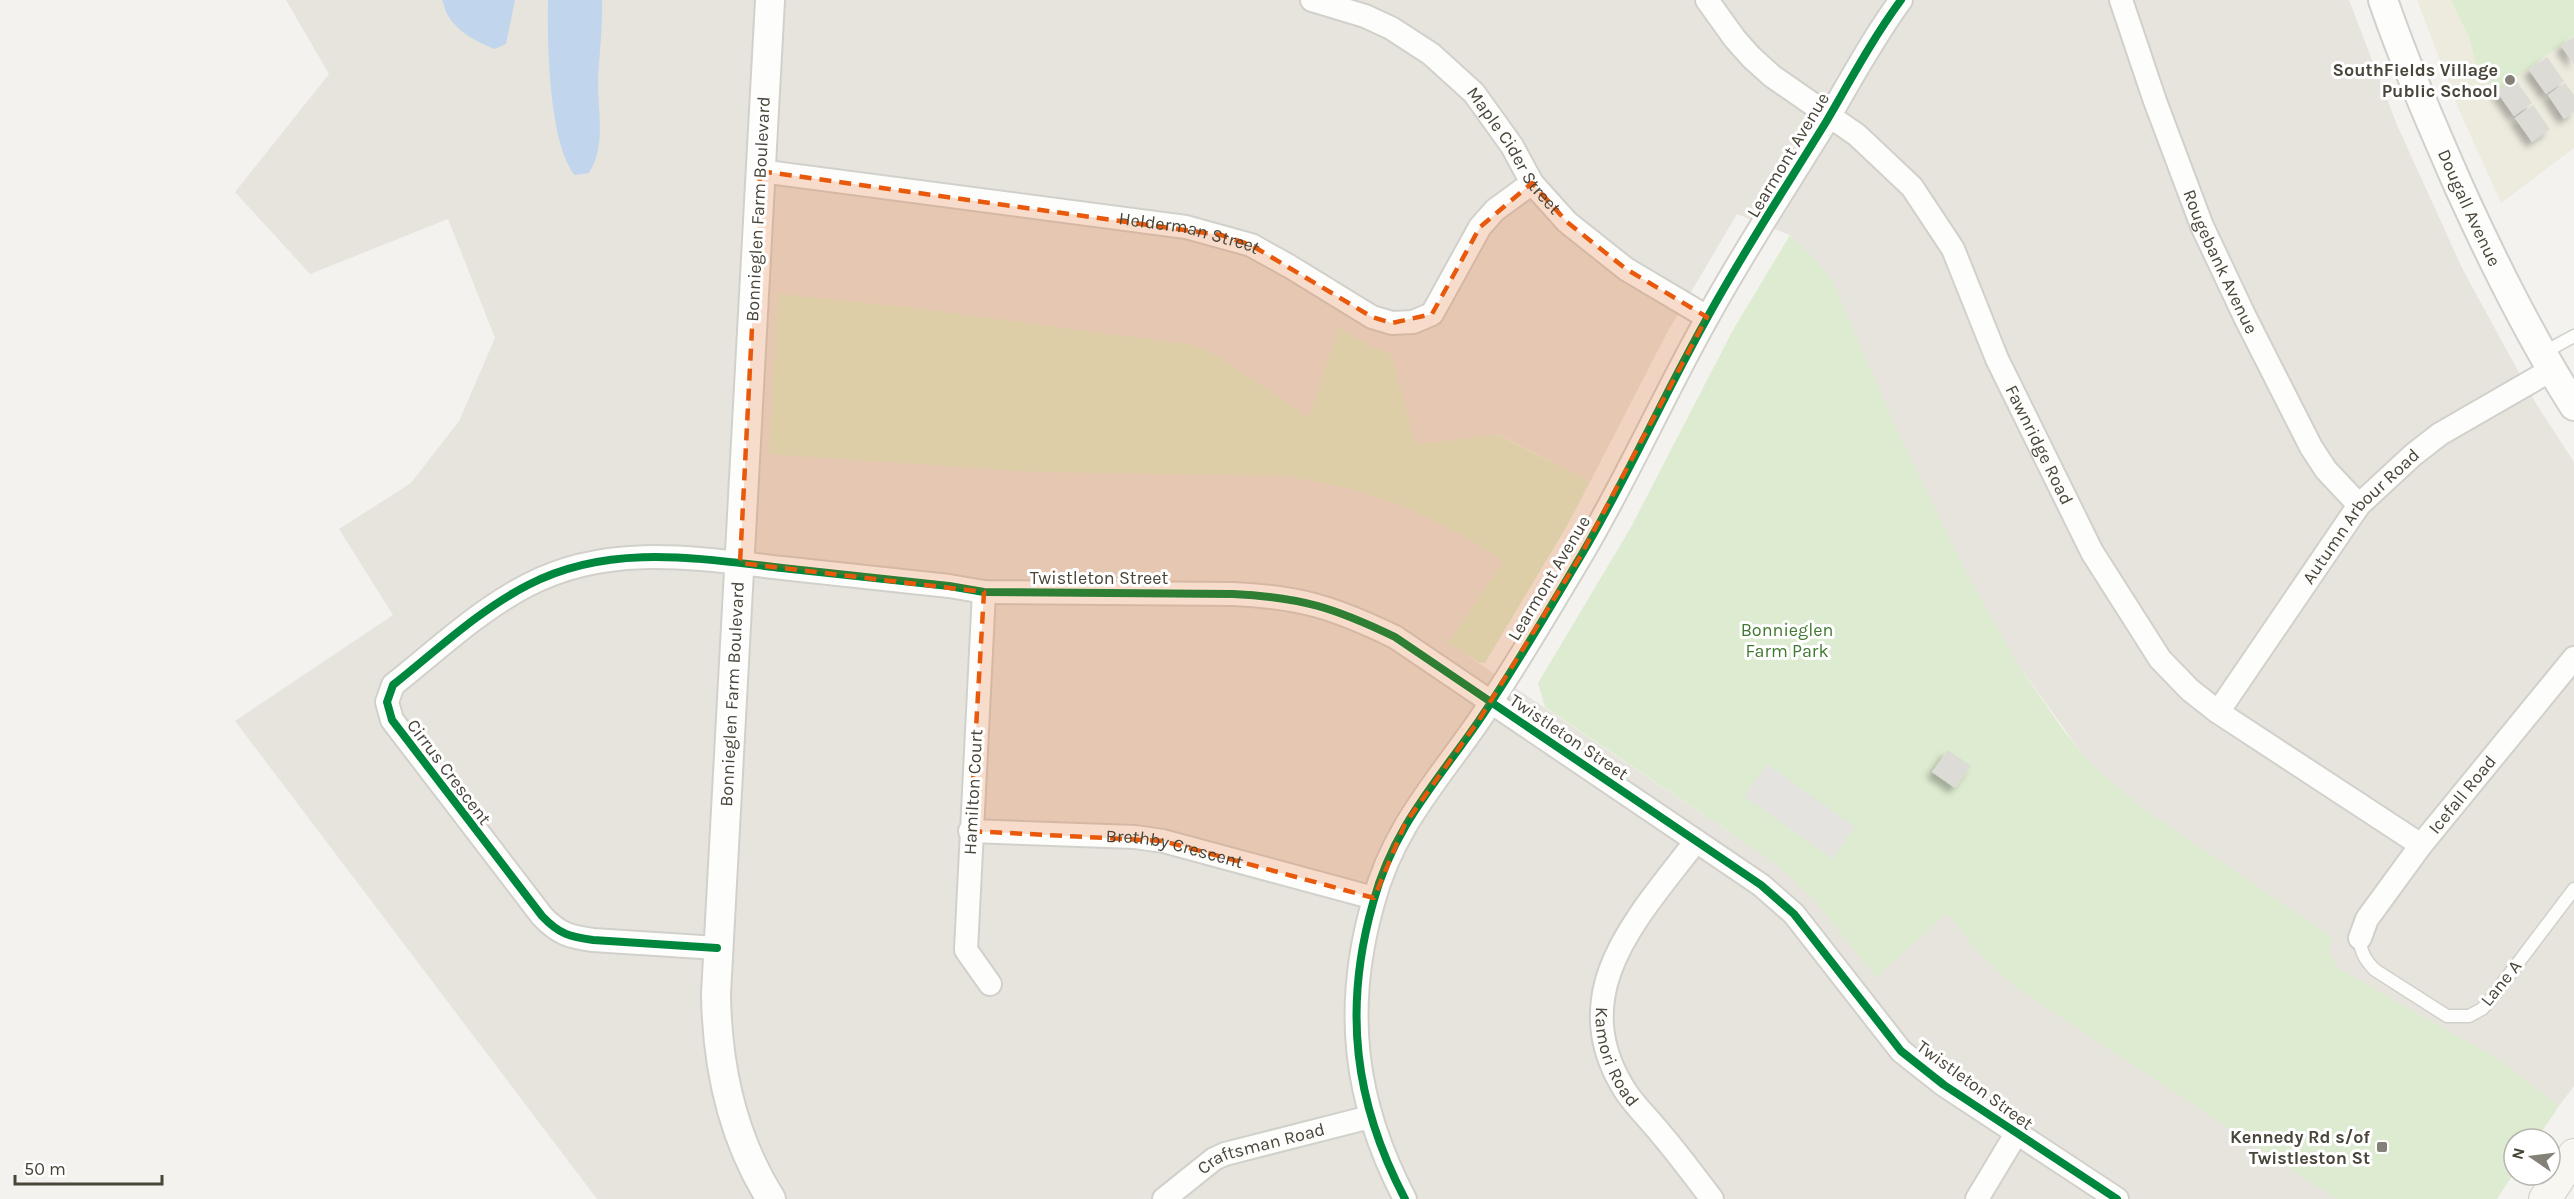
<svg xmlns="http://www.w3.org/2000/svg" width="2574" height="1199" font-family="Karla,sans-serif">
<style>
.residential{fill:#e6e4dc}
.education{fill:#edeade}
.green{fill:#ddebd0}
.parking{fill:#e5e3df}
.water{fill:#c1d6ed}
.building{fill:#dcdbd6;filter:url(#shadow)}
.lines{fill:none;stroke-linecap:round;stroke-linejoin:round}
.service-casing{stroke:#d1d0cb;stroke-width:15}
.minor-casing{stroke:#d1d0cb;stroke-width:26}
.tertiary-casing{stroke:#d1d0cb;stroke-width:32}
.secondary-casing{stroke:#d2cfc5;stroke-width:34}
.service{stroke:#fdfdfc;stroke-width:12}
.minor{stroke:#fdfdfc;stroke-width:22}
.tertiary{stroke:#fdfdfc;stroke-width:28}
.secondary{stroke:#f7f6f1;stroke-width:32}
.cycleway-casing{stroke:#fff;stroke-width:11}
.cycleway{stroke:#00873e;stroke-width:8}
.marked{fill:#e8590c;fill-opacity:0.2;stroke:#e8590c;stroke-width:4.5;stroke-dasharray:12 8;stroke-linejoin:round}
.poi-dot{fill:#848278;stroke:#fff;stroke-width:2}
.labels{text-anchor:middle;stroke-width:6;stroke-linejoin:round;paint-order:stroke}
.poi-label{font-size:18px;font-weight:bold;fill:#494539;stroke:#fff;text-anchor:end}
.street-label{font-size:18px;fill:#494539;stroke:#fff}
.park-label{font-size:18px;fill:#41782f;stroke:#fff}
</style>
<defs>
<filter id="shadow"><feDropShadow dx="-5.5" dy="5.5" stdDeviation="3" flood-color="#0004"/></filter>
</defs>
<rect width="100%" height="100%" fill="#f3f2ee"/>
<!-- residential -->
<path class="residential" d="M 286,0 L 2349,0 L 2397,125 L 2463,270 L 2535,402 L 2574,462 L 2574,1086 L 2559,1106 L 2498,1059 L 2338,968 L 2329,953 L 2332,937 L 2149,813 L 2110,781 L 2082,754 L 2015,660 L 1965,570 L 1899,435 L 1832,280 L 1814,258 L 1790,235 L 1737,214 L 1668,331 L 1590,482 L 1498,434 L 1503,561 L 1449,643 L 1779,866 L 1816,902 L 1876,977 L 1947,913 L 1977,950 L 2014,986 L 2336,1199 L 597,1199 L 235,721 L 393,615 L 339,529 L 411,483 L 459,421 L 495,338 L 448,219 L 310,274 L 235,192 L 329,74 Z"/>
<!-- education -->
<path class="education" d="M 2417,0 L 2574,0 L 2574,148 L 2501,203 L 2459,110 Z"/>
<!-- green -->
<path class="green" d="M 2451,0 L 2574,0 L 2574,36 L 2495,92 L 2477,68 L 2470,39 Z
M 1790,235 L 1814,258 L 1832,280 L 1899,435 L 1965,570 L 2015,660 L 2059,724 L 2082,754 L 2110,781 L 2149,813 L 2332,937 L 2329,953 L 2338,968 L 2498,1059 L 2559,1106 L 2537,1139 L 2514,1139 L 2514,1173 L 2497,1199 L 2336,1199 L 2014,986 L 1976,950 L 1947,913 L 1876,977 L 1816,902 L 1779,866 L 1545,707 L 1538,683 L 1630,529 L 1733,330 Z
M 778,294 L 906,307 L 1193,345 L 1209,351 L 1309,417 L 1339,327 L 1373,348 L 1391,354 L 1416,445 L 1497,434 L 1590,482 L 1568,524 L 1485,663 L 1480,663 L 1448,643 L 1503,561 C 1431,513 1369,488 1284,476 L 1031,472 L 769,454 Z"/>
<!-- parking -->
<path class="parking" d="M 1767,764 L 1855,827 L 1832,859 L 1744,796 Z"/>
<!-- water -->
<path class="water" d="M 442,0 L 515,0 L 506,44 L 495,49 C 477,42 457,32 447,14 C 445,10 444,4 442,0 Z
M 548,0 L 602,0 C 603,28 599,55 598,83 C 598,113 606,147 589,173 L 575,175 C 549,144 547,41 548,0 Z"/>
<!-- building -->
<path class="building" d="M 2574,37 L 2574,64 L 2561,46 Z
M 2547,57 L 2564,81 L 2546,94 L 2529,70 Z
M 2515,79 L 2532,103 L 2514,116 L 2497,92 Z
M 2565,83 L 2574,95 L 2574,112 L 2564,119 L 2548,95 Z
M 2533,105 L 2550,129 L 2532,142 L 2515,118 Z
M 1948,750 L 1971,766 L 1955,788 L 1932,772 Z"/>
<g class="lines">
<!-- service casing -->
<g class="service-casing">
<path id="service" d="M 2543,353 L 2574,336
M 2360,938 C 2360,952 2366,961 2375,970 L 2447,1016 L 2469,1016 L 2482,1009 L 2490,1000 L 2574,889"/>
</g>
<!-- minor casing -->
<g class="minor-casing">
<g id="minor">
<path id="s1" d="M 1312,0 L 1365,16 L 1391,28 L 1431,54 L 1474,93 L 1512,146 L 1532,183 L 1567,222 L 1626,269 L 1707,317"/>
<path id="s2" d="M 1707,0 L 1735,39 L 1751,57 L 1772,76 L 1857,135 L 1912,187 L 1953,249 L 1997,359 L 2092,552 L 2160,659 L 2190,690 L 2218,712 L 2421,845"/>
<path id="s3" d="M 2121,0 L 2155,101 L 2202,226 L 2245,317 L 2311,447 L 2326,470 L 2359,505"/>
<path id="s4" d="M 760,171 L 1186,227 L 1251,245 L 1289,266 L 1372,317 L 1392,323 L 1413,322 L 1432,314 L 1480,227 L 1495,210 L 1532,183"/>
<path d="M 984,592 L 966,950 L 990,984"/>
<path id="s5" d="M 2218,712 L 2359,505 L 2413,455 L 2440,434 L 2551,370"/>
<path id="s6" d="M 970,831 L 1135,837 L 1163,841 L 1374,898"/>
<path id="s7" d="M 1696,841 C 1638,917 1562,993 1626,1092 C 1636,1107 1650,1120 1661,1134 C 1679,1155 1695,1177 1712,1199"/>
<path id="s8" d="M 2360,938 L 2367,919 L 2421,845 L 2574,658"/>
<path d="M 717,948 L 593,940 C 570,937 559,934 542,916 L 392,720 L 387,702 L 393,685 C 436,651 479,610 528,585 C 608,543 696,558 782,568 C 837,574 893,580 949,586 L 984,592 L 1233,594 C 1301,597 1335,608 1395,637 L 1761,885 L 1794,914 L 1901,1051 L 1944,1085 L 2117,1199"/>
<path id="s9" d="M 1164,1199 L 1214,1159 L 1225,1154 L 1370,1117"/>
<path d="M 1405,1199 C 1354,1102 1343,1009 1373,903 C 1393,828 1435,784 1478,722 C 1515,668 1548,611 1582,554 C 1627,478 1663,397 1706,320 C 1743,252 1786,187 1826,122 C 1850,81 1873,38 1901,0"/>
<path d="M 1977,1199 L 2016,1134"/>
</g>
</g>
<!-- tertiary casing -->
<g class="tertiary-casing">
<g id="tertiary">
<path d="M 770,0 L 716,994 C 717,1066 732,1137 771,1199"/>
<path id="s10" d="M 2383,0 C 2405,64 2432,125 2459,187 C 2493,262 2530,337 2574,406"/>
</g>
</g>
<!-- secondary casing -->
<g class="secondary-casing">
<path id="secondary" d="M 2545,1199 L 2574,1155"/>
</g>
<!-- service -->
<use href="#service" class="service"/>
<!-- minor -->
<use href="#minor" class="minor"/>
<!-- tertiary -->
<use href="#tertiary" class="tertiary"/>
<!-- secondary -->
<use href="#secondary" class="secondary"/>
<!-- cycleway casing -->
<g class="cycleway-casing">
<path id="cycleway" d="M 717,948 L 593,940 C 570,937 559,934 542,916 L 392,720 L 387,702 L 393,685 C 436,651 479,610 528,585 C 608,543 696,558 782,568 C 837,574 893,580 949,586 L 984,592 L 1233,594 C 1301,597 1335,608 1395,637 L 1761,885 L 1794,914 L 1901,1051 L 1944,1085 L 2117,1199
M 1405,1199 C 1354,1102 1343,1009 1373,903 C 1393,828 1435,784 1478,722 C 1515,668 1548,611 1582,554 C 1627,478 1663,397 1706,320 C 1743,252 1786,187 1826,122 C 1850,81 1873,38 1901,0"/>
</g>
<!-- cycleway -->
<use href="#cycleway" class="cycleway"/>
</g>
<!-- marked area -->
<path class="marked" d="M 760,171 L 1221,235 L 1251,245 L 1372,317 L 1392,323 L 1432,314 L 1480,227 L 1532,183 L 1567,222 L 1626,269 L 1707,317 L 1580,557 L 1479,720 L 1405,824 L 1374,898 L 1163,841 L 970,831 L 984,592 L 740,563 Z"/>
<!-- markers -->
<g class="poi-dot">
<circle cx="2510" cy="80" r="6"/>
<rect x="2376" y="1141" width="12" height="12" rx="3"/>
</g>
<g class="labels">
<!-- poi labels -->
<g class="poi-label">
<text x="2498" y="76">SouthFields Village<tspan x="2498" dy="21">Public School</tspan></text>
<text x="2370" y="1143">Kennedy Rd s/of<tspan x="2370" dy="21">Twistleston St</tspan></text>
</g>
<!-- street labels -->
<g class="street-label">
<text dy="6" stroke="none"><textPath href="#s1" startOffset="260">Maple Cider Street</textPath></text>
<text transform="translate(1788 155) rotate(-59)" y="6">Learmont Avenue</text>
<text dy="6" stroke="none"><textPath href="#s10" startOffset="225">Dougall Avenue</textPath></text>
<text transform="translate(758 209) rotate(-87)" y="6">Bonnieglen Farm Boulevard</text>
<text dy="6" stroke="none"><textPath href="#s4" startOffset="434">Helderman Street</textPath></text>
<text dy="6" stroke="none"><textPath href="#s3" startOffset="280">Rougebank Avenue</textPath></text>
<text dy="6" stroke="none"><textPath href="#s2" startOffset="568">Fawnridge Road</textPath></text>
<text dy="6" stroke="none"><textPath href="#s5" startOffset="243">Autumn Arbour Road</textPath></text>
<text x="1099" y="584">Twistleton Street</text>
<text transform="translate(1549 578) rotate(-59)" y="6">Learmont Avenue</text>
<text transform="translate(732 694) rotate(-87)" y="6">Bonnieglen Farm Boulevard</text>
<text transform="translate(1569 737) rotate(34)" y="6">Twistleton Street</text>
<text transform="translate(449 772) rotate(53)" y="6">Cirrus Crescent</text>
<text transform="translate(973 792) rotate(-87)" y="6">Hamilton Court</text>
<text dy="6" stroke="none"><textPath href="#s8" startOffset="177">Icefall Road</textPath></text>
<text dy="6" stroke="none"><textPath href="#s6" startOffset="206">Brethby Crescent</textPath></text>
<text transform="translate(2501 983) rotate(-51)" y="6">Lane A</text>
<text dy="6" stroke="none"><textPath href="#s7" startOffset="246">Kamori Road</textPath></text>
<text transform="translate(1975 1085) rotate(36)" y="6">Twistleton Street</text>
<text dy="6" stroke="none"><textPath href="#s9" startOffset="112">Craftsman Road</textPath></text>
</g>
<!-- park labels -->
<g class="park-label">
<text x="1787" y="636">Bonnieglen<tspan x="1787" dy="21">Farm Park</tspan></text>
</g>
</g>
<!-- north arrow -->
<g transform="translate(2532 1157) rotate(284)"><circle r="28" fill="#ffffff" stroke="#b6b5b0" stroke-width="1.5"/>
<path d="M0-4.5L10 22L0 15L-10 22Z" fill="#848278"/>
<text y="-9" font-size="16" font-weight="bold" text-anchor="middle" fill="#494539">N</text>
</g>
<!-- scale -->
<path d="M15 1175v9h147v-9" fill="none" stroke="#494539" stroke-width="3"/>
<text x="24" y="1175" font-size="18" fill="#494539" stroke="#ffffff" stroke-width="4.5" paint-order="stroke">50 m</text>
</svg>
